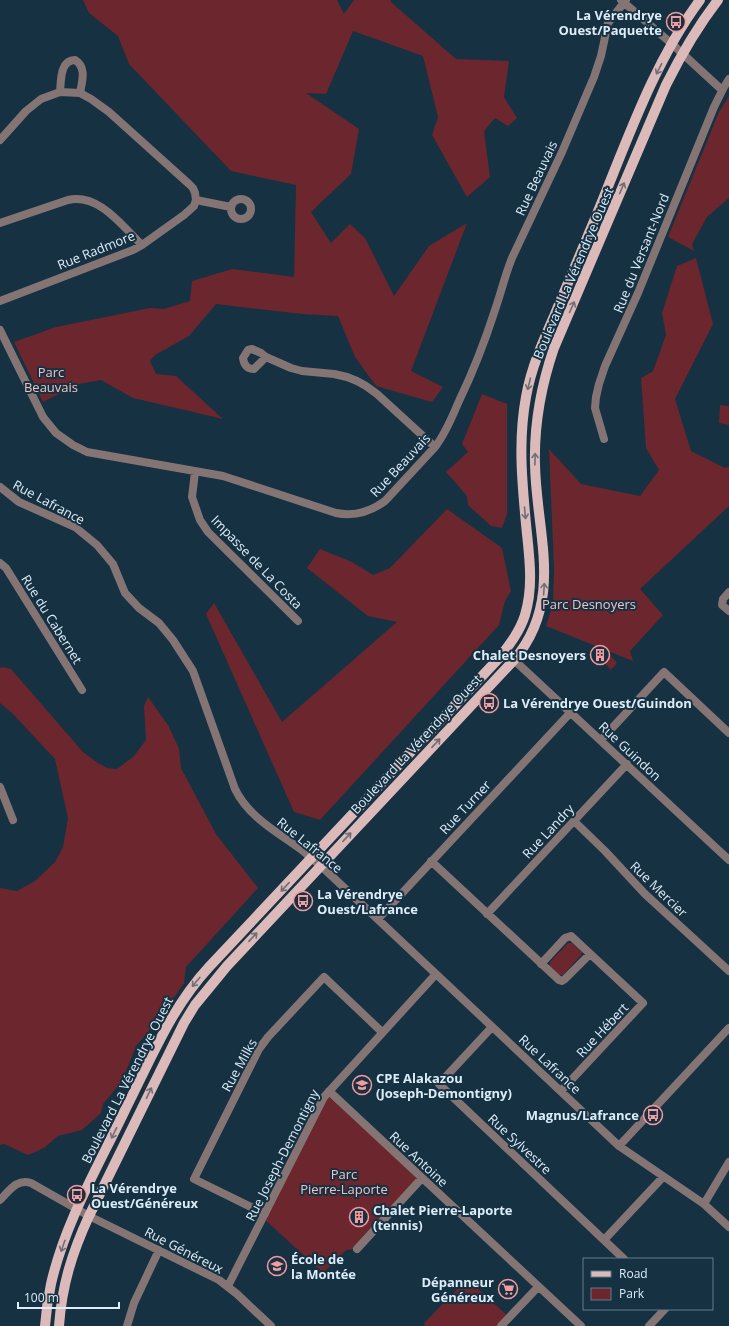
<svg xmlns="http://www.w3.org/2000/svg" width="729" height="1326" font-family="'Open Sans',sans-serif">
<style>
.green{fill:#6c262d}
.lines{fill:none;stroke-linecap:round;stroke-linejoin:round}
.minor{stroke:#857474;stroke-width:8}
.major{stroke:#dcbaba;stroke-width:10}
.oneway{stroke:#6f6f78}
.labels{text-anchor:middle;stroke-width:4;stroke-linejoin:round;paint-order:stroke}
.poi-label{font-size:13px;font-weight:bold;fill:#dcecf8;stroke:#153142;text-anchor:start}
.street-label{font-size:13px;fill:#dcecf8;stroke:#153142}
.park-label{font-size:13px;fill:#f3c0c1;stroke:#153142}
</style>
<rect width="100%" height="100%" fill="#153142"/>
<!-- green -->
<path class="green" d="M 83,0 L 337,0 L 344,14 L 354,0 L 391,0 L 391,2 L 456,59 L 509,61 L 504,97 L 517,118 L 508,126 L 495,118 L 484,131 L 490,177 L 467,197 L 432,135 L 438,117 L 423,56 L 353,31 L 326,94 L 306,93 L 359,129 L 351,174 L 311,212 L 331,243 L 350,224 L 365,238 L 394,296 L 429,246 L 467,223 L 411,371 L 443,387 L 432,402 L 376,386 L 355,357 L 338,316 L 302,314 L 216,304 L 189,336 L 155,355 L 150,361 L 156,374 L 176,376 L 223,419 L 133,398 L 101,380 L 79,384 L 43,402 L 14,342 L 56,327 L 150,308 L 164,309 L 190,301 L 192,281 L 232,269 L 294,277 L 296,185 L 231,171 L 129,64 L 118,36 L 89,13 Z
M 729,96 L 729,198 L 707,217 L 692,244 L 694,251 L 668,237 L 719,112 Z
M 696,258 L 713,324 L 675,399 L 691,451 L 725,468 L 729,467 L 729,506 L 640,589 L 663,615 L 630,651 L 633,661 L 546,626 L 553,604 L 554,569 L 549,449 L 581,484 L 640,496 L 659,470 L 646,448 L 641,378 L 653,371 L 666,335 L 662,313 L 677,266 Z
M 482,394 L 507,404 L 507,514 L 502,528 L 491,526 L 468,505 L 467,496 L 446,472 L 468,452 L 462,444 Z
M 720,405 L 729,406 L 729,425 L 719,423 Z
M 447,509 L 502,548 L 511,591 L 505,601 L 499,625 L 320,820 L 294,812 L 206,614 L 214,603 L 282,722 L 397,622 L 368,616 L 307,568 L 320,549 L 352,562 L 373,575 L 390,568 Z
M 610,655 L 617,663 L 611,670 L 603,661 Z
M 3,667 L 11,669 L 83,752 L 98,763 L 107,768 L 117,769 L 134,756 L 146,740 L 144,706 L 148,697 L 168,725 L 176,742 L 179,749 L 181,768 L 216,834 L 258,888 L 186,967 L 184,983 L 159,1019 L 136,1046 L 122,1081 L 103,1104 L 101,1113 L 82,1130 L 58,1136 L 44,1148 L 28,1155 L 4,1144 L 0,1145 L 0,888 L 17,891 L 35,881 L 55,862 L 63,847 L 68,818 L 55,759 L 12,713 L 0,703 L 0,668 Z
M 568,943 L 572,943 L 582,952 L 581,955 L 563,975 L 558,975 L 550,967 L 550,962 Z
M 329,1091 L 422,1178 L 357,1249 L 346,1250 L 323,1273 L 263,1218 Z
M 467,1279 L 509,1317 L 501,1326 L 425,1326 L 424,1323 Z"/>
<g class="lines">
<!-- minor -->
<path class="minor" d="M 621,0 L 672,44 L 722,90
M 60,92 C 61,81 60,60 75,60 C 87,67 82,82 80,93
M 0,140 L 26,111 L 41,99 L 60,92 L 80,93 L 91,99 L 109,112 L 189,184 L 193,188 L 195,193 L 196,200 L 194,206 L 184,215 L 142,245 L 133,250 L 0,301
M231 209a10 10 0 1 1 20 0a10 10 0 1 1-20 0Z
M 196,200 L 231,207
M 0,223 L 68,200 C 99,193 122,226 142,245
M 0,330 L 43,417 L 56,433 L 73,445 L 87,452 L 223,476 L 336,513 C 355,517 370,512 385,501 L 435,447 C 446,433 452,417 459,401 C 473,372 485,341 495,310 C 501,293 505,275 512,258 L 562,152 L 594,77 L 601,56 L 608,23 L 626,0
M 266,357 L 254,369 C 247,369 244,365 243,358 L 248,350 L 252,349 L 261,353 L 266,357 L 291,368 L 302,371 L 334,374 L 347,377 L 357,381 L 366,386 L 377,394 L 435,447
M 604,439 L 595,408 L 596,397 L 599,384 L 605,366 L 638,293 L 714,107 L 724,87 L 729,79
M 195,472 L 192,497 L 200,520 L 208,532 L 298,621
M 0,487 L 19,502 L 75,527 L 97,545 L 113,564 L 125,593 L 139,608 L 159,623 L 173,640 L 193,671 L 235,789 C 249,818 279,833 303,851 C 309,856 314,861 320,865 L 619,1146 L 704,1204 L 729,1227
M 0,563 L 6,568 L 82,690
M 729,592 L 723,599 L 722,605 L 729,611
M 514,660 L 729,860
M 601,740 L 664,672 L 729,733
M 0,787 L 13,820
M 574,821 L 605,851 L 645,894 L 729,971
M 431,861 L 559,980 L 562,981 L 565,979 L 590,954
M 487,914 L 627,764
M 378,919 L 571,712
M 541,964 L 565,938 L 571,936 L 643,1003 L 561,1091
M 492,1027 L 439,1084 L 624,1259
M 329,1091 L 581,1326
M 619,1146 L 729,1028
M 0,1200 C 9,1191 17,1178 31,1183 L 89,1216 L 219,1280 L 237,1294 L 271,1326
M 704,1204 L 729,1162
M 265,1214 L 194,1179 L 259,1049 L 268,1037 L 324,977 L 382,1032
M 604,1240 L 663,1177
M 357,1249 L 422,1178
M 228,1286 L 324,1097 L 436,974
M 127,1326 L 134,1303 L 159,1250
M 501,1326 L 538,1287
M 649,1326 L 665,1309"/>
<!-- major -->
<path class="major" d="M 45,1326 C 46,1312 48,1298 51,1284 C 65,1222 99,1165 126,1108 C 151,1059 171,1008 209,967 L 500,657 C 510,644 520,631 525,615 C 534,585 529,555 526,524 C 522,481 518,440 526,397 C 531,368 543,341 555,314 C 566,287 578,260 589,233 C 622,156 650,67 700,0
M 59,1326 C 62,1285 72,1253 89,1216 L 184,1023 L 195,1005 L 227,966 L 514,660 C 565,600 536,533 535,464 C 534,424 541,386 554,348 L 666,85 C 681,55 698,26 718,0"/>
</g>
<!-- one-way arrows -->
<defs><path id="oneway-shaft" d="M-6 0H5M1.5-3L5.5 0L1.5 3" fill="none" stroke-width="1.6" stroke-linecap="round" stroke-linejoin="round"/></defs>
<g class="oneway">
<use href="#oneway-shaft" transform="translate(659 69) rotate(117)"/>
<use href="#oneway-shaft" transform="translate(622 188) rotate(-67)"/>
<use href="#oneway-shaft" transform="translate(572 307) rotate(-66)"/>
<use href="#oneway-shaft" transform="translate(529 384) rotate(104)"/>
<use href="#oneway-shaft" transform="translate(535 459) rotate(-89)"/>
<use href="#oneway-shaft" transform="translate(525 513) rotate(85)"/>
<use href="#oneway-shaft" transform="translate(544 589) rotate(-86)"/>
<use href="#oneway-shaft" transform="translate(436 743) rotate(-47)"/>
<use href="#oneway-shaft" transform="translate(347 837) rotate(-47)"/>
<use href="#oneway-shaft" transform="translate(285 887) rotate(133)"/>
<use href="#oneway-shaft" transform="translate(253 937) rotate(-47)"/>
<use href="#oneway-shaft" transform="translate(196 982) rotate(130)"/>
<use href="#oneway-shaft" transform="translate(149 1093) rotate(-64)"/>
<use href="#oneway-shaft" transform="translate(114 1133) rotate(116)"/>
<use href="#oneway-shaft" transform="translate(63 1246) rotate(109)"/>
</g>
<!-- icons -->
<defs>
<g id="bus-ring" transform="scale(1)"><circle r="9.5" fill="#153142" stroke="#f59b9f" stroke-width="1.5"/><path d="M-5-6H5V4H4V6H2V4H-2V6H-4V4H-5ZM-3.5-4V0h7V-4ZM-3.5 1.2v1.5H-2V1.2ZM2 1.2v1.5H3.5V1.2Z" fill="#f59b9f"/></g>
<g id="building-ring" transform="scale(1)"><circle r="9.5" fill="#153142" stroke="#f59b9f" stroke-width="1.5"/><path d="M-4-6H4V6H1V3H-1V6H-4ZM-2.5-4.3h1.7v1.8h-1.7ZM.8-4.3h1.7v1.8H.8ZM-2.5-1h1.7V.8h-1.7ZM.8-1h1.7V.8H.8Z" fill="#f59b9f"/></g>
<g id="school-ring" transform="scale(1)"><circle r="9.5" fill="#153142" stroke="#f59b9f" stroke-width="1.5"/><path d="M0-5L7-2L0 1L-7-2ZM-4 1L0 2.5L4 1V4Q0 6-4 4Z" fill="#f59b9f"/></g>
<g id="supermarket-ring" transform="scale(1)"><circle r="9.5" fill="#153142" stroke="#f59b9f" stroke-width="1.5"/><path d="M-6-5.5h2.5l.6 2H6L4.5 2H-2.5L-4.4-4H-6ZM-1.5 3.2a1.3 1.3 0 1 0 .1 0ZM3 3.2a1.3 1.3 0 1 0 .1 0Z" fill="#f59b9f"/></g>
</defs>
<g fill-rule="evenodd">
<use href="#bus-ring" x="676" y="22"/>
<use href="#building-ring" x="600" y="655"/>
<use href="#bus-ring" x="489" y="703"/>
<use href="#bus-ring" x="303" y="901"/>
<use href="#school-ring" x="362" y="1085"/>
<use href="#bus-ring" x="653" y="1115"/>
<use href="#bus-ring" x="77" y="1195"/>
<use href="#building-ring" x="359" y="1217"/>
<use href="#school-ring" x="277" y="1266"/>
<use href="#supermarket-ring" x="508" y="1289"/>
</g>
<g class="labels">
<!-- poi labels -->
<g class="poi-label">
<text x="662" y="20" text-anchor="end">La Vérendrye<tspan x="662" dy="15">Ouest/Paquette</tspan></text>
<text x="586" y="660" text-anchor="end">Chalet Desnoyers</text>
<text x="503" y="708">La Vérendrye Ouest/Guindon</text>
<text x="317" y="899">La Vérendrye<tspan x="317" dy="15">Ouest/Lafrance</tspan></text>
<text x="376" y="1083">CPE Alakazou<tspan x="376" dy="15">(Joseph-Demontigny)</tspan></text>
<text x="639" y="1120" text-anchor="end">Magnus/Lafrance</text>
<text x="91" y="1193">La Vérendrye<tspan x="91" dy="15">Ouest/Généreux</tspan></text>
<text x="373" y="1215">Chalet Pierre-Laporte<tspan x="373" dy="15">(tennis)</tspan></text>
<text x="291" y="1264">École de<tspan x="291" dy="15">la Montée</tspan></text>
<text x="494" y="1287" text-anchor="end">Dépanneur<tspan x="494" dy="15">Généreux</tspan></text>
</g>
<!-- street labels -->
<g class="street-label">
<text transform="translate(536 178) rotate(-65)" y="5">Rue Beauvais</text>
<text transform="translate(96 250) rotate(-22)" y="5">Rue Radmore</text>
<text transform="translate(641 253) rotate(-68)" y="5">Rue du Versant-Nord</text>
<text transform="translate(573 273) rotate(-67)" y="5">Boulevard La Vérendrye Ouest</text>
<text transform="translate(400 465) rotate(-47)" y="5">Rue Beauvais</text>
<text transform="translate(49 502) rotate(28)" y="5">Rue Lafrance</text>
<text transform="translate(257 562) rotate(46)" y="5">Impasse de La Costa</text>
<text transform="translate(52 619) rotate(58)" y="5">Rue du Cabernet</text>
<text transform="translate(416 744) rotate(-47)" y="5">Boulevard La Vérendrye Ouest</text>
<text transform="translate(630 751) rotate(43)" y="5">Rue Guindon</text>
<text transform="translate(465 807) rotate(-47)" y="5">Rue Turner</text>
<text transform="translate(548 831) rotate(-47)" y="5">Rue Landry</text>
<text transform="translate(310 845) rotate(39)" y="5">Rue Lafrance</text>
<text transform="translate(659 889) rotate(44)" y="5">Rue Mercier</text>
<text transform="translate(602 1030) rotate(-47)" y="5">Rue Hébert</text>
<text transform="translate(550 1064) rotate(43)" y="5">Rue Lafrance</text>
<text transform="translate(239 1065) rotate(-61)" y="5">Rue Milks</text>
<text transform="translate(127 1080) rotate(-63)" y="5">Boulevard La Vérendrye Ouest</text>
<text transform="translate(520 1144) rotate(43)" y="5">Rue Sylvestre</text>
<text transform="translate(282 1155) rotate(-63)" y="5">Rue Joseph-Demontigny</text>
<text transform="translate(419 1159) rotate(43)" y="5">Rue Antoine</text>
<text transform="translate(184 1250) rotate(27)" y="5">Rue Généreux</text>
</g>
<!-- park labels -->
<g class="park-label">
<text x="51" y="377">Parc<tspan x="51" dy="15">Beauvais</tspan></text>
<text x="589" y="609">Parc Desnoyers</text>
<text x="344" y="1179">Parc<tspan x="344" dy="15">Pierre-Laporte</tspan></text>
</g>
</g>
<!-- legend -->
<rect x="583" y="1258" width="130" height="52" fill="#153142" stroke="#657c8b"/>
<rect x="591" y="1271" width="20" height="6" fill="#dcbaba" stroke="#657c8b"/>
<text x="619" y="1278" font-size="12" fill="#dcecf8">Road</text>
<rect x="591" y="1288" width="20" height="12" fill="#6c262d" stroke="#657c8b"/>
<text x="619" y="1298" font-size="12" fill="#dcecf8">Park</text>
<!-- scale -->
<path d="M18 1302v6h101v-6" fill="none" stroke="#dcecf8" stroke-width="2"/>
<text x="24" y="1302" font-size="12" fill="#dcecf8" stroke="#153142" stroke-width="3" paint-order="stroke">100 m</text>
</svg>
